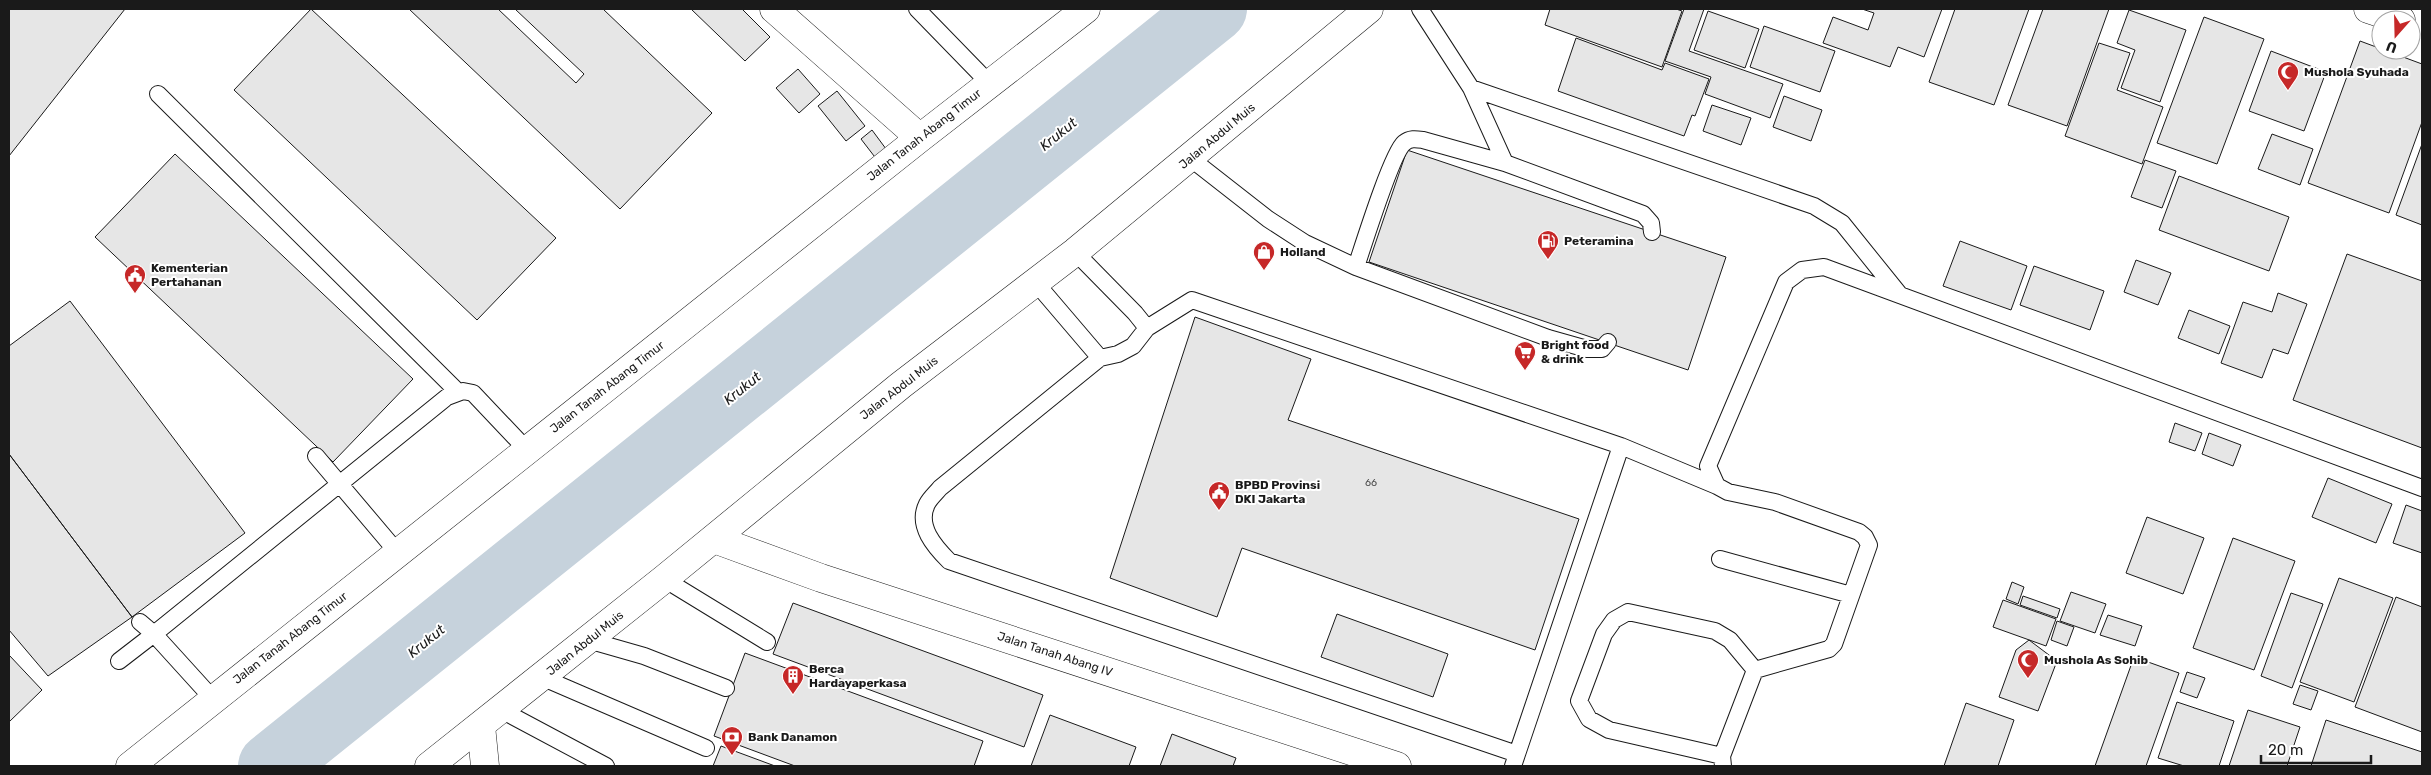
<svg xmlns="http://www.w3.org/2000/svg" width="2431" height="775" font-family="Rubik,sans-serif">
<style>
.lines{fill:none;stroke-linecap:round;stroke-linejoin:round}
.river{stroke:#c6d2dc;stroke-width:66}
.building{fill:#e6e6e6;stroke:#1a1a1a}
.lane-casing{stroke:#1a1a1a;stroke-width:18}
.street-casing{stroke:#1a1a1a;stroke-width:29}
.secondary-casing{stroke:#1a1a1a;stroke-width:29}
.lane{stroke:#fff;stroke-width:16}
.street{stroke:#fff;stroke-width:28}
.secondary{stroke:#fff;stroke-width:28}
.labels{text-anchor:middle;stroke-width:4;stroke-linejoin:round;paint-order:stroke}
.number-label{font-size:10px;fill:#4d4d4d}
.poi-label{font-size:12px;font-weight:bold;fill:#1a1a1a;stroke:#fff;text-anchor:start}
.street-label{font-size:12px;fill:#1a1a1a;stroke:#fff}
.water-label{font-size:14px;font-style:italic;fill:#1a1a1a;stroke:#fff}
</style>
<rect width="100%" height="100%" fill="#fff"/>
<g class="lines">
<!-- river -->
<path class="river" d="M 271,766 L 1214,9"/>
</g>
<!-- building -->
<path class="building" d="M 9,9 L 125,9 L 9,156 Z
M 311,9 L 556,238 L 477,320 L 234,90 Z
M 409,9 L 498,9 L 576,83 L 584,74 L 515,9 L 603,9 L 712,113 L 620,209 Z
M 691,9 L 742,9 L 770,37 L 745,61 Z
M 1550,9 L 1676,9 L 1682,11 L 1662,67 L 1545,25 Z
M 1684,9 L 1704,9 L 1689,51 L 1783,84 L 1770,118 L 1705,94 L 1711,77 L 1665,61 Z
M 1862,9 L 1942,9 L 1924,57 L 1898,47 L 1890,67 L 1823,43 L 1833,17 L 1868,30 L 1874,13 Z
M 1955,9 L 2029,9 L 1994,105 L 1929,82 Z
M 2043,9 L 2109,9 L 2067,126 L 2008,105 Z
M 2129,10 L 2186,30 L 2160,102 L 2121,88 L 2135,50 L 2117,43 Z
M 1708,11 L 1759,29 L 1745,68 L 1694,50 Z
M 2204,17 L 2264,39 L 2217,164 L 2157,143 Z
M 1764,26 L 1835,51 L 1820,92 L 1750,67 Z
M 1576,38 L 1662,70 L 1665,63 L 1709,79 L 1695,116 L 1692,115 L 1684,136 L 1558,91 Z
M 2360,41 L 2422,64 L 2422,122 L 2389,213 L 2308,183 Z
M 2099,43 L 2130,53 L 2117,90 L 2163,107 L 2142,164 L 2065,136 Z
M 2271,51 L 2326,72 L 2304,131 L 2249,111 Z
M 798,69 L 820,94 L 799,113 L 776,88 Z
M 837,91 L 865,126 L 846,141 L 818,106 Z
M 1784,96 L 1822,110 L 1811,141 L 1773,127 Z
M 1712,105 L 1751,118 L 1741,145 L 1703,131 Z
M 872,130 L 892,157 L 881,165 L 861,139 Z
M 2272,134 L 2313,149 L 2300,185 L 2258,169 Z
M 2422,144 L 2422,225 L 2396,215 Z
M 1407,150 L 1726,257 L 1688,370 L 1369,262 Z
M 175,154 L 413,379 L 333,462 L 95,237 Z
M 2145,160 L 2176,171 L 2162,208 L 2131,197 Z
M 2179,176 L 2289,217 L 2269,271 L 2159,230 Z
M 1960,241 L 2027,266 L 2011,310 L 1943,286 Z
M 2347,254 L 2422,281 L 2422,448 L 2293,400 Z
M 2136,260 L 2171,273 L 2158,305 L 2124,292 Z
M 2034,266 L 2104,291 L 2090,330 L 2020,305 Z
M 2278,293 L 2307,304 L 2288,354 L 2273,349 L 2262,378 L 2221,363 L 2243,302 L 2272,312 Z
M 70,301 L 245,533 L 132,617 L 9,454 L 9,346 Z
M 2189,310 L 2230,326 L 2219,354 L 2178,338 Z
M 1195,317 L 1311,359 L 1288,420 L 1579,519 L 1535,650 L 1242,548 L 1217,617 L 1110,578 Z
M 2175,423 L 2202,433 L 2195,451 L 2169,442 Z
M 2209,433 L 2241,445 L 2233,466 L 2202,454 Z
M 9,454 L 132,617 L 48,676 L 9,630 Z
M 2328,478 L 2392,504 L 2376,543 L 2312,517 Z
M 2406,505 L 2422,511 L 2422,553 L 2393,543 Z
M 2147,517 L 2204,538 L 2183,594 L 2126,573 Z
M 2233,538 L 2295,561 L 2254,670 L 2193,648 Z
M 2339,578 L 2393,598 L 2354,702 L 2300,682 Z
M 2012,582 L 2024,587 L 2018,604 L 2006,599 Z
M 2071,592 L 2106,604 L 2095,633 L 2060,621 Z
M 2291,593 L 2323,604 L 2292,688 L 2261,676 Z
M 2023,596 L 2060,609 L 2057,618 L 2020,605 Z
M 2396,597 L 2422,607 L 2422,732 L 2355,707 Z
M 2003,600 L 2056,619 L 2046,646 L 1993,627 Z
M 793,603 L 1043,695 L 1024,747 L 773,654 Z
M 1337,614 L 1448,654 L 1433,697 L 1321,657 Z
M 2108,615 L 2142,626 L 2135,646 L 2100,635 Z
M 2057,621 L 2074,627 L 2067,646 L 2051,640 Z
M 2029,640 L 2057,661 L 2038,711 L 1999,697 L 2016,650 Z
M 745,653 L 983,741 L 974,766 L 795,766 L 714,736 Z
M 9,655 L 42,690 L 9,722 Z
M 2134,657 L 2179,673 L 2146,766 L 2095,766 Z
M 2187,672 L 2205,678 L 2197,698 L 2180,692 Z
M 2300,685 L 2318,691 L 2311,710 L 2293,704 Z
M 2177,702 L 2234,721 L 2219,766 L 2184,766 L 2158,758 Z
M 1966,703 L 2014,720 L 1998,766 L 1944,766 Z
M 2248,710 L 2300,727 L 2287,766 L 2229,766 Z
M 1050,715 L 1136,747 L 1129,766 L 1031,766 Z
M 2326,720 L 2422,752 L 2422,766 L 2311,766 Z
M 1172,734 L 1236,758 L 1233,766 L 1160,766 Z
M 721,746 L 775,766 L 713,766 Z"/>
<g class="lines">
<!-- lane casing -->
<g class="lane-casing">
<path id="lane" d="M 917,9 L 989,83
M 1420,9 L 1471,88 L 1505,163
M 1471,88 L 1814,206 L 1842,223 L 1900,295
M 158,94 L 458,392
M 1190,158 L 1268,219 L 1305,243 L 1356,267 C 1363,246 1392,153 1404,143 C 1410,138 1416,139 1423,140 L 1505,163 L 1643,214 L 1651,223 L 1652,232
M 1075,252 L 1135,313 L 1147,328
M 1356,267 L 1548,338 L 1587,349 L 1602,349 L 1608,342
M 1036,283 L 1100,358
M 316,456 L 398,553
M 1720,559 L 1851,595
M 664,579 L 767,642
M 588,640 L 644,656 L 726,688
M 119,661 L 154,634 L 140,622
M 541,677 L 706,748
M 213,699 L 154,634 L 447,397 L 463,391 L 473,393 L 527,450
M 501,710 L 606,766
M 1517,754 L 949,561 C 935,547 916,526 927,504 C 930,498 936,493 940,488 L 1100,358 L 1118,354 L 1133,346 L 1147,328 L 1192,300 L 1621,446 L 1717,486
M 1722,756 L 1609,730 L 1589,719 L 1579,701 L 1604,634 L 1614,620 L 1628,612 L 1715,631 L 1730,640 L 1755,670
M 1513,766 L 1621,446
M 1723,766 L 1722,756 L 1755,670 L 1829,649 L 1834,644 L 1869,545 L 1865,537 L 1859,532 L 1775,502 L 1728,492 L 1717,486 L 1708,466 L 1786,282 L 1802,270 L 1824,267 L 2422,488"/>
</g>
<!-- street casing -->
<g class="street-casing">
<path id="street" d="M 774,9 L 920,138
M 2368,9 L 2401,20
M 714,539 L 821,578 L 1397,766
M 481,726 L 485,766
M 130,766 L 920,138 L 1086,9"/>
</g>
<!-- secondary casing -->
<g class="secondary-casing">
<path id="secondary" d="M 429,766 L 664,579 L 901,385 L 1075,252 L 1369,9"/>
</g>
<!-- lane -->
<use href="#lane" class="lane"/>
<!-- street -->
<use href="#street" class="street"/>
<!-- secondary -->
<use href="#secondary" class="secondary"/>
</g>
<!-- icons -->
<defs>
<g id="mosque-pin" transform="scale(1.125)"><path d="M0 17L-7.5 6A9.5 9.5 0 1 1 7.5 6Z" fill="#c62828" stroke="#fff"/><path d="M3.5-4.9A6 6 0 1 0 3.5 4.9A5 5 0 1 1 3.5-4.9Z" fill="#fff"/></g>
<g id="fuel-pin" transform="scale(1.125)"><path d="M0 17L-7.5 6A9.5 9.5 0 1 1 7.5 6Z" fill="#c62828" stroke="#fff"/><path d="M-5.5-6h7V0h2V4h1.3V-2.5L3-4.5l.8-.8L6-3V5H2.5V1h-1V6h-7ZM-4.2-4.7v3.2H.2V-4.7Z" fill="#fff"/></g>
<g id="shop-pin" transform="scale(1.125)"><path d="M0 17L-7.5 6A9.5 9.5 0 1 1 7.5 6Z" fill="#c62828" stroke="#fff"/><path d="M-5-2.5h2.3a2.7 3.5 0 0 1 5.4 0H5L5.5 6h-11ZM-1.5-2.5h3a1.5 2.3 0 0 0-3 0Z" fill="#fff"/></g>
<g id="civic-pin" transform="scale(1.125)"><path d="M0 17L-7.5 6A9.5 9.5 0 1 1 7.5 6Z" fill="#c62828" stroke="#fff"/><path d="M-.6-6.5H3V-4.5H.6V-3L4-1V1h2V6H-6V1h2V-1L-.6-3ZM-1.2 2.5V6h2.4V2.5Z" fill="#fff"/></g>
<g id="supermarket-pin" transform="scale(1.125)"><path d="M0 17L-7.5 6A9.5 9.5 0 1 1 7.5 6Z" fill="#c62828" stroke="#fff"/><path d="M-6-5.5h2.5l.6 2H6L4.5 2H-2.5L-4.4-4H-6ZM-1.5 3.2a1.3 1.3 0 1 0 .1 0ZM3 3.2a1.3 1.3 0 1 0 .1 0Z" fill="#fff"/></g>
<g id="building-pin" transform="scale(1.125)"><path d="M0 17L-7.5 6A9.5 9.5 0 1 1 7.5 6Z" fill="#c62828" stroke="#fff"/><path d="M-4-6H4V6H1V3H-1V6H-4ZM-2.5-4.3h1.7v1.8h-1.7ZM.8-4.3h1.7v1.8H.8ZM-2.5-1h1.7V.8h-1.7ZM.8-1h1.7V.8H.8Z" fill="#fff"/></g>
<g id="bank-pin" transform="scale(1.125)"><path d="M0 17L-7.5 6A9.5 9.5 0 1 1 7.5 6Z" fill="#c62828" stroke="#fff"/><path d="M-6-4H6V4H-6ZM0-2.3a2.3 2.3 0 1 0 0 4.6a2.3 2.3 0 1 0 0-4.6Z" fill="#fff"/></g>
</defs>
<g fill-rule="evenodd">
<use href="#mosque-pin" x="2288" y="72"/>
<use href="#fuel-pin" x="1548" y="241"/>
<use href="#shop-pin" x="1264" y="252"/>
<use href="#civic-pin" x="135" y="275"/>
<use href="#supermarket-pin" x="1525" y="352"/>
<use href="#civic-pin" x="1219" y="492"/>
<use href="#mosque-pin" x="2028" y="660"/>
<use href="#building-pin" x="793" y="676"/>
<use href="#bank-pin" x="732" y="737"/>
</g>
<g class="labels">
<!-- number labels -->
<g class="number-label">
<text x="1371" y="486">66</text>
</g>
<!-- poi labels -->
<g class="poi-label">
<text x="2304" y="76">Mushola Syuhada</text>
<text x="1564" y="245">Peteramina</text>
<text x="1280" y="256">Holland</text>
<text x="151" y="272">Kementerian<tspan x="151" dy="14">Pertahanan</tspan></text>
<text x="1541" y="349">Bright food<tspan x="1541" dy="14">&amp; drink</tspan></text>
<text x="1235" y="489">BPBD Provinsi<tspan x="1235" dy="14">DKI Jakarta</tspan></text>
<text x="2044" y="664">Mushola As Sohib</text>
<text x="809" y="673">Berca<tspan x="809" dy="14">Hardayaperkasa</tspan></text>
<text x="748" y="741">Bank Danamon</text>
</g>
<!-- street labels -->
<g class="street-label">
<text transform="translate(924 135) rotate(-38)" y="4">Jalan Tanah Abang Timur</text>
<text transform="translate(1217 136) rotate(-40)" y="4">Jalan Abdul Muis</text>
<text transform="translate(607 387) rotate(-38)" y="4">Jalan Tanah Abang Timur</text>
<text transform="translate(899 388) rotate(-38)" y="4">Jalan Abdul Muis</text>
<text transform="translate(290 638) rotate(-38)" y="4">Jalan Tanah Abang Timur</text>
<text transform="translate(585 643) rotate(-39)" y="4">Jalan Abdul Muis</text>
<text transform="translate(1055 654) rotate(18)" y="4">Jalan Tanah Abang IV</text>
</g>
<!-- water labels -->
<g class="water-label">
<text transform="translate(1058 134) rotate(-39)" y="5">Krukut</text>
<text transform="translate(742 388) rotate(-39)" y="5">Krukut</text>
<text transform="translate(426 641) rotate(-39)" y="5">Krukut</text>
</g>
</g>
<!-- border -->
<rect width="2431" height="775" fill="none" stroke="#1a1a1a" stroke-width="20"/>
<!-- north arrow -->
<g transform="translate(2396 35) rotate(200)"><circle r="24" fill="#ffffff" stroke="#a3a3a3"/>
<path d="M0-4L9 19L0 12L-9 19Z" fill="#c62828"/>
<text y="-8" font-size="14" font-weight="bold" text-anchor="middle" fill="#1a1a1a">U</text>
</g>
<!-- scale -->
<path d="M2261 755v8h110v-8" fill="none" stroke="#1a1a1a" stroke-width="2.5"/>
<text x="2268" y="755" font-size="15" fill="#1a1a1a" stroke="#ffffff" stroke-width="4" paint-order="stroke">20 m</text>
</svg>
